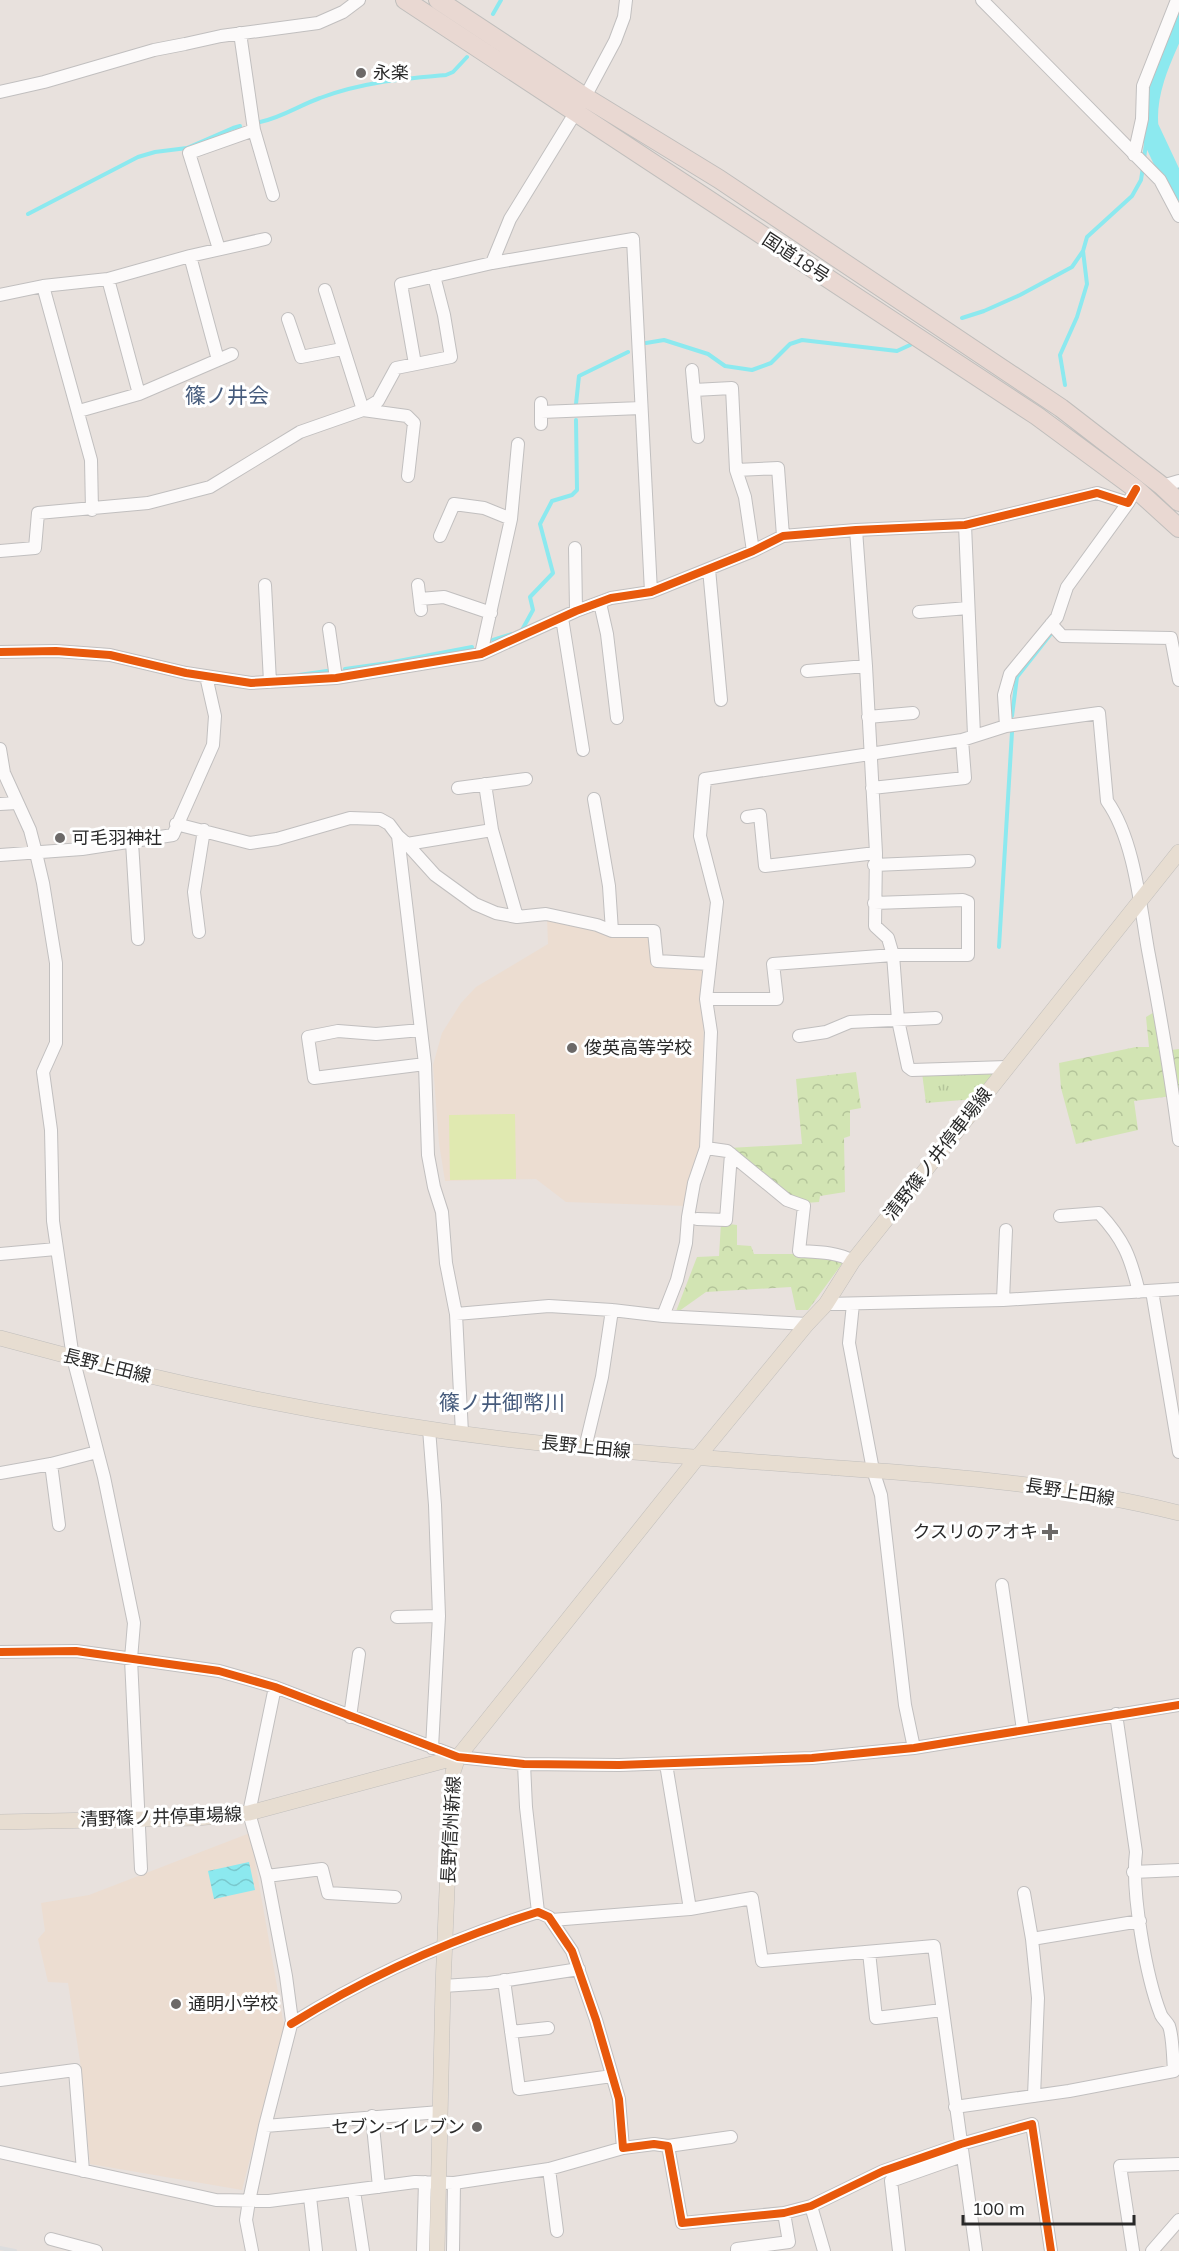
<svg xmlns="http://www.w3.org/2000/svg" width="1179" height="2251" font-family="Mulish,'Noto Sans JP',sans-serif">
<style>
.education{fill:#ecddd1}
.grass{fill:url(#grass-tufts)}
.forest{fill:url(#forest-crowns)}
.pitch{fill:#e0e9b0}
.water{fill:url(#water-waves)}
.lines{fill:none;stroke-linecap:round;stroke-linejoin:round}
.stream{stroke:#8ce9ef;stroke-width:4}
.river{stroke:#8ce9ef;stroke-width:21}
.minor-casing{stroke:#c1bfbf;stroke-width:14}
.major-casing{stroke:#c0bebc;stroke-width:16}
.highway-casing{stroke:#c0bebc;stroke-width:20}
.minor{stroke:#fcfafa;stroke-width:12}
.major{stroke:#e7ddd1;stroke-width:15}
.highway{stroke:#e9d8d2;stroke-width:18}
.rail{stroke:#dcddde;stroke-width:4}
.cycleway-casing{stroke:#fff;stroke-width:11}
.cycleway{stroke:#e8590c;stroke-width:8}
.poi-dot{fill:#6c6968;stroke:#fff;stroke-width:2}
.labels{text-anchor:middle;stroke-width:6;stroke-linejoin:round;paint-order:stroke}
.poi-label{font-size:18px;fill:#292929;stroke:#fff;text-anchor:start}
.street-label{font-size:18px;fill:#292929;stroke:#fff}
.quarter-label{font-size:21px;fill:#465b7c;stroke:#fff}
</style>
<defs>
<pattern id="grass-tufts" width="24" height="20" patternUnits="userSpaceOnUse" patternTransform="scale(1.5)"><rect width="24" height="20" fill="#d2e4b3"/><path d="M3 7l-1-3M5 7V3M7 7l1-3M15 17l-1-3M17 17v-4M19 17l1-3" fill="none" stroke="#b4c49a"/></pattern>
<pattern id="forest-crowns" width="20" height="18" patternUnits="userSpaceOnUse" patternTransform="scale(1.5)"><rect width="20" height="18" fill="#d2e4b3"/><path d="M2 6a3 3 0 1 1 6 0M12 15a3 3 0 1 1 6 0" fill="none" stroke="#b4c49a"/></pattern>
<pattern id="water-waves" width="16" height="10" patternUnits="userSpaceOnUse" patternTransform="scale(1.5)"><rect width="16" height="10" fill="#8ce9ef"/><path d="M0 5q4-4 8 0t8 0" fill="none" stroke="#79c8cd"/></pattern>
</defs>
<rect width="100%" height="100%" fill="#e8e1dd"/>
<!-- education -->
<path class="education" d="M 547,918 L 654,931 L 655,962 L 706,962 L 700,1142 L 686,1206 L 566,1202 L 536,1179 L 445,1181 L 439,1143 L 433,1065 L 442,1033 L 461,1003 L 476,987 L 548,944 Z
M 250,1833 L 284,2026 L 242,2190 L 90,2164 L 80,2061 L 68,1983 L 48,1982 L 38,1939 L 45,1931 L 41,1903 L 89,1895 Z"/>
<!-- grass -->
<path class="grass" d="M 997,1071 L 975,1099 L 926,1103 L 922,1073 Z"/>
<!-- forest -->
<path class="forest" d="M 1156,1011 L 1164,1051 L 1179,1049 L 1179,1095 L 1134,1101 L 1138,1130 L 1076,1144 L 1061,1088 L 1059,1063 L 1136,1047 L 1149,1047 L 1146,1017 Z
M 856,1072 L 861,1108 L 850,1110 L 850,1136 L 844,1138 L 845,1192 L 820,1196 L 819,1202 L 805,1203 L 788,1197 L 729,1148 L 802,1144 L 796,1079 Z
M 721,1223 L 737,1225 L 737,1245 L 751,1246 L 754,1254 L 798,1254 L 844,1261 L 808,1310 L 796,1310 L 791,1287 L 706,1292 L 675,1314 L 697,1257 L 719,1256 Z"/>
<!-- pitch -->
<path class="pitch" d="M 515,1114 L 516,1179 L 450,1180 L 449,1115 Z"/>
<!-- water -->
<path class="water" d="M 249,1862 L 255,1890 L 214,1899 L 208,1871 Z"/>
<g class="lines">
<!-- stream -->
<path class="stream" d="M 493,14 L 501,0
M 260,122 C 281,118 300,105 320,98 C 362,82 402,79 446,75 L 453,72 L 467,57
M 1144,159 L 1148,127
M 28,214 L 138,157 L 155,152 L 187,148 L 233,128 L 240,126
M 962,318 L 984,311 L 1020,295 L 1072,267 L 1083,251
M 646,343 L 664,340 L 708,354 L 725,366 L 752,370 L 771,363 L 790,344 L 802,340 L 897,351 L 910,345
M 1065,385 L 1060,355 L 1077,317 L 1087,284 L 1083,251 L 1087,237 L 1132,196 L 1141,180 L 1143,167
M 576,404 L 579,376 L 628,352
M 522,630 L 533,610 L 530,597 L 553,573 L 540,524 L 552,501 L 572,495 L 577,490 L 576,420
M 493,640 L 512,634
M 345,669 L 388,663 L 472,647
M 299,675 L 327,671
M 1012,716 L 1017,677 L 1050,635
M 999,947 L 1012,732"/>
<!-- river -->
<path class="river" d="M 1179,18 C 1164,52 1144,89 1148,127 L 1179,193"/>
<!-- minor casing -->
<g class="minor-casing">
<path id="minor" d="M 982,0 L 1160,180 L 1179,216
M 240,33 L 254,130 L 273,195
M 0,92 L 44,82 L 154,50 L 185,44 L 221,36 L 318,23 L 343,12 L 359,0
M 1134,155 L 1142,119 L 1143,86 L 1177,0
M 219,249 L 189,153 L 254,130
M 190,256 L 218,360
M 492,263 L 510,219 L 585,97 L 615,41 L 624,17 L 626,0
M 108,279 L 139,394
M 43,286 L 91,460 L 92,510
M 325,290 L 363,410 L 407,416 L 414,423 L 408,476
M 0,295 L 43,286 L 108,279 L 190,256 L 265,239
M 288,319 L 301,357 L 342,349
M 415,364 L 401,284 L 492,263 L 633,239 L 651,592
M 692,370 L 698,437
M 694,390 L 732,388 L 736,470 L 745,497 L 753,551
M 79,411 L 139,394 L 232,354
M 541,412 L 641,408
M 541,424 L 541,403
M 736,470 L 778,468 L 783,536
M 1162,486 L 1179,481
M 965,525 L 974,735
M 856,530 L 866,666 L 876,853 L 875,926 L 888,938 L 893,955 L 898,1020 L 908,1067 L 912,1070 L 1007,1067
M 440,536 L 454,504 L 484,508 L 511,519
M 575,548 L 576,611
M 0,551 L 35,548 L 38,513 L 148,503 L 210,487 L 300,432 L 363,410 L 378,401 L 396,368 L 451,357 L 444,315 L 434,276
M 709,569 L 721,700
M 265,585 L 270,682
M 418,585 L 421,610
M 420,599 L 444,597 L 491,613
M 600,603 L 607,634 L 617,718
M 919,612 L 968,608
M 562,618 L 583,750
M 1051,624 L 1062,636 L 1171,638 L 1179,680
M 329,629 L 336,678
M 0,652 L 56,651 L 110,655 L 186,673 L 251,683 L 336,678 L 481,654 L 576,611 L 611,598 L 651,592 L 753,551 L 783,536 L 856,530 L 965,525 L 1097,493 L 1128,503 L 1136,489
M 481,654 L 511,519 L 518,444
M 807,671 L 866,666
M 868,717 L 913,713
M 1006,726 L 1099,713 L 1107,801 C 1134,839 1140,904 1148,950 C 1160,1013 1171,1076 1179,1140
M 0,749 L 4,773 L 30,830 L 36,853 L 43,883 L 56,963 L 56,1043 L 43,1072 L 51,1130 L 53,1221 L 73,1358 L 104,1477 L 134,1623 L 131,1659 L 141,1869
M 485,784 L 492,830
M 458,788 L 526,779
M 872,788 L 965,778 L 962,740
M 594,799 L 609,886 L 612,931
M 0,804 L 17,803
M 747,817 L 760,815 L 765,866 L 876,853
M 176,824 L 250,843 L 277,839 L 350,818 L 380,819 L 389,824 L 398,836 L 407,844 L 435,875 L 475,904 L 496,913 L 517,917 L 546,914 L 597,925 L 612,931 L 654,931 L 657,961 L 710,964
M 398,836 L 425,1064 L 428,1155 L 434,1187 L 442,1212 L 446,1263 L 456,1314 L 462,1433
M 132,842 L 138,939
M 407,844 L 492,830 L 517,917
M 0,855 L 82,849 L 173,835 L 213,745 L 215,716 L 206,676
M 874,865 L 969,861
M 199,932 L 194,892 L 204,830
M 706,999 L 777,999 L 773,964 L 893,955 L 968,955 L 968,902 L 963,900 L 874,903
M 421,1030 L 376,1034 L 338,1031 L 308,1037 L 314,1078 L 425,1064
M 799,1036 L 826,1032 L 850,1022 L 936,1018
M 706,1148 L 727,1151 L 787,1200 L 804,1206 L 799,1251 C 817,1252 837,1252 853,1261
M 1060,1216 L 1099,1213 C 1124,1240 1130,1256 1139,1292
M 697,1219 L 726,1220 L 731,1154
M 0,1254 L 56,1249
M 1152,1291 L 1179,1452
M 1003,1300 L 1006,1230
M 826,1304 L 1003,1300 L 1179,1289
M 853,1304 L 849,1343 L 873,1470 L 881,1495 L 905,1705 L 914,1748
M 456,1314 L 549,1306 L 612,1310 L 663,1316 L 807,1324
M 663,1316 L 677,1280 L 686,1243 L 688,1217 L 694,1183 L 706,1148 L 711,1032 L 706,999 L 717,902 L 700,836 L 705,779 L 962,740 L 1006,726 L 1004,695 L 1010,674 L 1057,617 L 1067,587 L 1128,503
M 429,1429 L 435,1505 L 439,1616 L 432,1748
M 585,1448 L 602,1377 L 612,1310
M 51,1464 L 59,1525
M 0,1473 L 51,1464 L 97,1452
M 1002,1585 L 1023,1730
M 397,1617 L 439,1616
M 0,1652 L 76,1651 L 219,1671 L 275,1687 L 458,1757 L 524,1764 L 619,1765 L 812,1758 L 914,1748 L 1179,1705
M 350,1717 L 359,1654
M 524,1764 L 526,1807 L 538,1912
M 1133,1872 L 1179,1870
M 267,1876 L 322,1869 L 328,1893 L 395,1897
M 1024,1893 L 1032,1939
M 690,1909 L 752,1898 L 762,1961 L 934,1946 L 976,2251
M 552,1920 L 690,1909 L 666,1764
M 869,1952 L 876,2018 L 942,2010
M 504,1980 L 519,2089 L 612,2076
M 443,1986 L 489,1983 L 579,1969
M 291,2024 C 368,1976 452,1939 538,1912 L 549,1917 L 572,1951 L 596,2020 L 619,2099 L 623,2148 L 654,2144 L 668,2146 L 682,2223 L 784,2213 L 811,2206 L 883,2171 L 961,2144 L 1032,2124 L 1051,2251
M 511,2032 L 548,2028
M 0,2080 L 75,2070 L 83,2171
M 1034,2096 L 1038,1998 L 1032,1939 L 1140,1921
M 955,2107 L 1069,2091 L 1174,2071 C 1173,2059 1173,2037 1169,2026 C 1167,2022 1163,2019 1161,2015 C 1146,1977 1131,1891 1136,1852 L 1116,1714
M 372,2116 L 379,2187
M 265,2126 L 440,2112
M 668,2146 L 731,2137
M 0,2152 L 216,2200 L 269,2201 L 415,2182 L 454,2183 L 549,2169 L 623,2148
M 549,2169 L 557,2231
M 354,2191 L 363,2251
M 310,2197 L 316,2251
M 811,2206 L 824,2251
M 51,2239 L 96,2251
M 252,2251 L 246,2220 L 249,2201 L 265,2126 L 292,2021 L 286,1976 L 267,1876 L 249,1813 L 275,1687
M 423,2251 L 425,2182
M 453,2251 L 454,2183
M 737,2251 L 737,2249 L 789,2242 L 784,2213
M 899,2251 L 891,2181 L 962,2156
M 1133,2251 L 1120,2166 L 1179,2164
M 1152,2251 L 1179,2220"/>
</g>
<!-- major casing -->
<g class="major-casing">
<path id="major" d="M 0,1338 C 193,1391 390,1430 589,1448 C 673,1456 757,1462 840,1468 C 954,1476 1068,1485 1179,1513
M 0,1822 L 197,1818 L 249,1813 L 458,1757
M 437,2251 L 443,1986 L 451,1794 L 453,1772 L 458,1757 L 697,1458 L 807,1324 L 826,1304 L 853,1261 L 1179,852"/>
</g>
<!-- highway casing -->
<g class="highway-casing">
<path id="highway" d="M 405,0 L 1037,416 L 1136,489 L 1179,528
M 438,0 L 585,97 L 719,179 L 1061,408 L 1162,486 L 1179,502"/>
</g>
<!-- minor -->
<use href="#minor" class="minor"/>
<!-- major -->
<use href="#major" class="major"/>
<!-- highway -->
<use href="#highway" class="highway"/>
<!-- rail -->
<path class="rail" d="M 0,2248 L 15,2251"/>
<!-- cycleway casing -->
<g class="cycleway-casing">
<path id="cycleway" d="M 0,652 L 56,651 L 110,655 L 186,673 L 251,683 L 336,678 L 481,654 L 576,611 L 611,598 L 651,592 L 753,551 L 783,536 L 856,530 L 965,525 L 1097,493 L 1128,503 L 1136,489
M 0,1652 L 76,1651 L 219,1671 L 275,1687 L 458,1757 L 524,1764 L 619,1765 L 812,1758 L 914,1748 L 1179,1705
M 291,2024 C 368,1976 452,1939 538,1912 L 549,1917 L 572,1951 L 596,2020 L 619,2099 L 623,2148 L 654,2144 L 668,2146 L 682,2223 L 784,2213 L 811,2206 L 883,2171 L 961,2144 L 1032,2124 L 1051,2251"/>
</g>
<!-- cycleway -->
<use href="#cycleway" class="cycleway"/>
</g>
<!-- markers -->
<g class="poi-dot">
<circle cx="361" cy="73" r="6"/>
<circle cx="60" cy="838" r="6"/>
<circle cx="572" cy="1048" r="6"/>
<path d="M1047 1523h6v6h6v6h-6v6h-6v-6h-6v-6h6z"/>
<circle cx="176" cy="2004" r="6"/>
<circle cx="477" cy="2127" r="6"/>
</g>
<g class="labels">
<!-- poi labels -->
<g class="poi-label">
<text x="373" y="79">永楽</text>
<text x="72" y="844">可毛羽神社</text>
<text x="584" y="1054">俊英高等学校</text>
<text x="1038" y="1538" text-anchor="end">クスリのアオキ</text>
<text x="188" y="2010">通明小学校</text>
<text x="465" y="2133" text-anchor="end">セブン-イレブン</text>
</g>
<!-- street labels -->
<g class="street-label">
<text transform="translate(796 258) rotate(33)" y="6">国道18号</text>
<text transform="translate(938 1154) rotate(-52)" y="6">清野篠ノ井停車場線</text>
<text transform="translate(107 1366) rotate(14)" y="6">長野上田線</text>
<text transform="translate(586 1447) rotate(6)" y="6">長野上田線</text>
<text transform="translate(1070 1492) rotate(9)" y="6">長野上田線</text>
<text transform="translate(161 1817) rotate(-2)" y="6">清野篠ノ井停車場線</text>
<text transform="translate(451 1830) rotate(-87)" y="6">長野信州新線</text>
</g>
<!-- quarter labels -->
<g class="quarter-label">
<text x="227" y="403">篠ノ井会</text>
<text x="502" y="1410">篠ノ井御幣川</text>
</g>
</g>
<!-- scale -->
<path d="M963 2215v9h171v-9" fill="none" stroke="#292929" stroke-width="3"/>
<text x="972" y="2215" font-size="18" fill="#292929" stroke="#ffffff" stroke-width="4.5" paint-order="stroke">100 m</text>
</svg>
